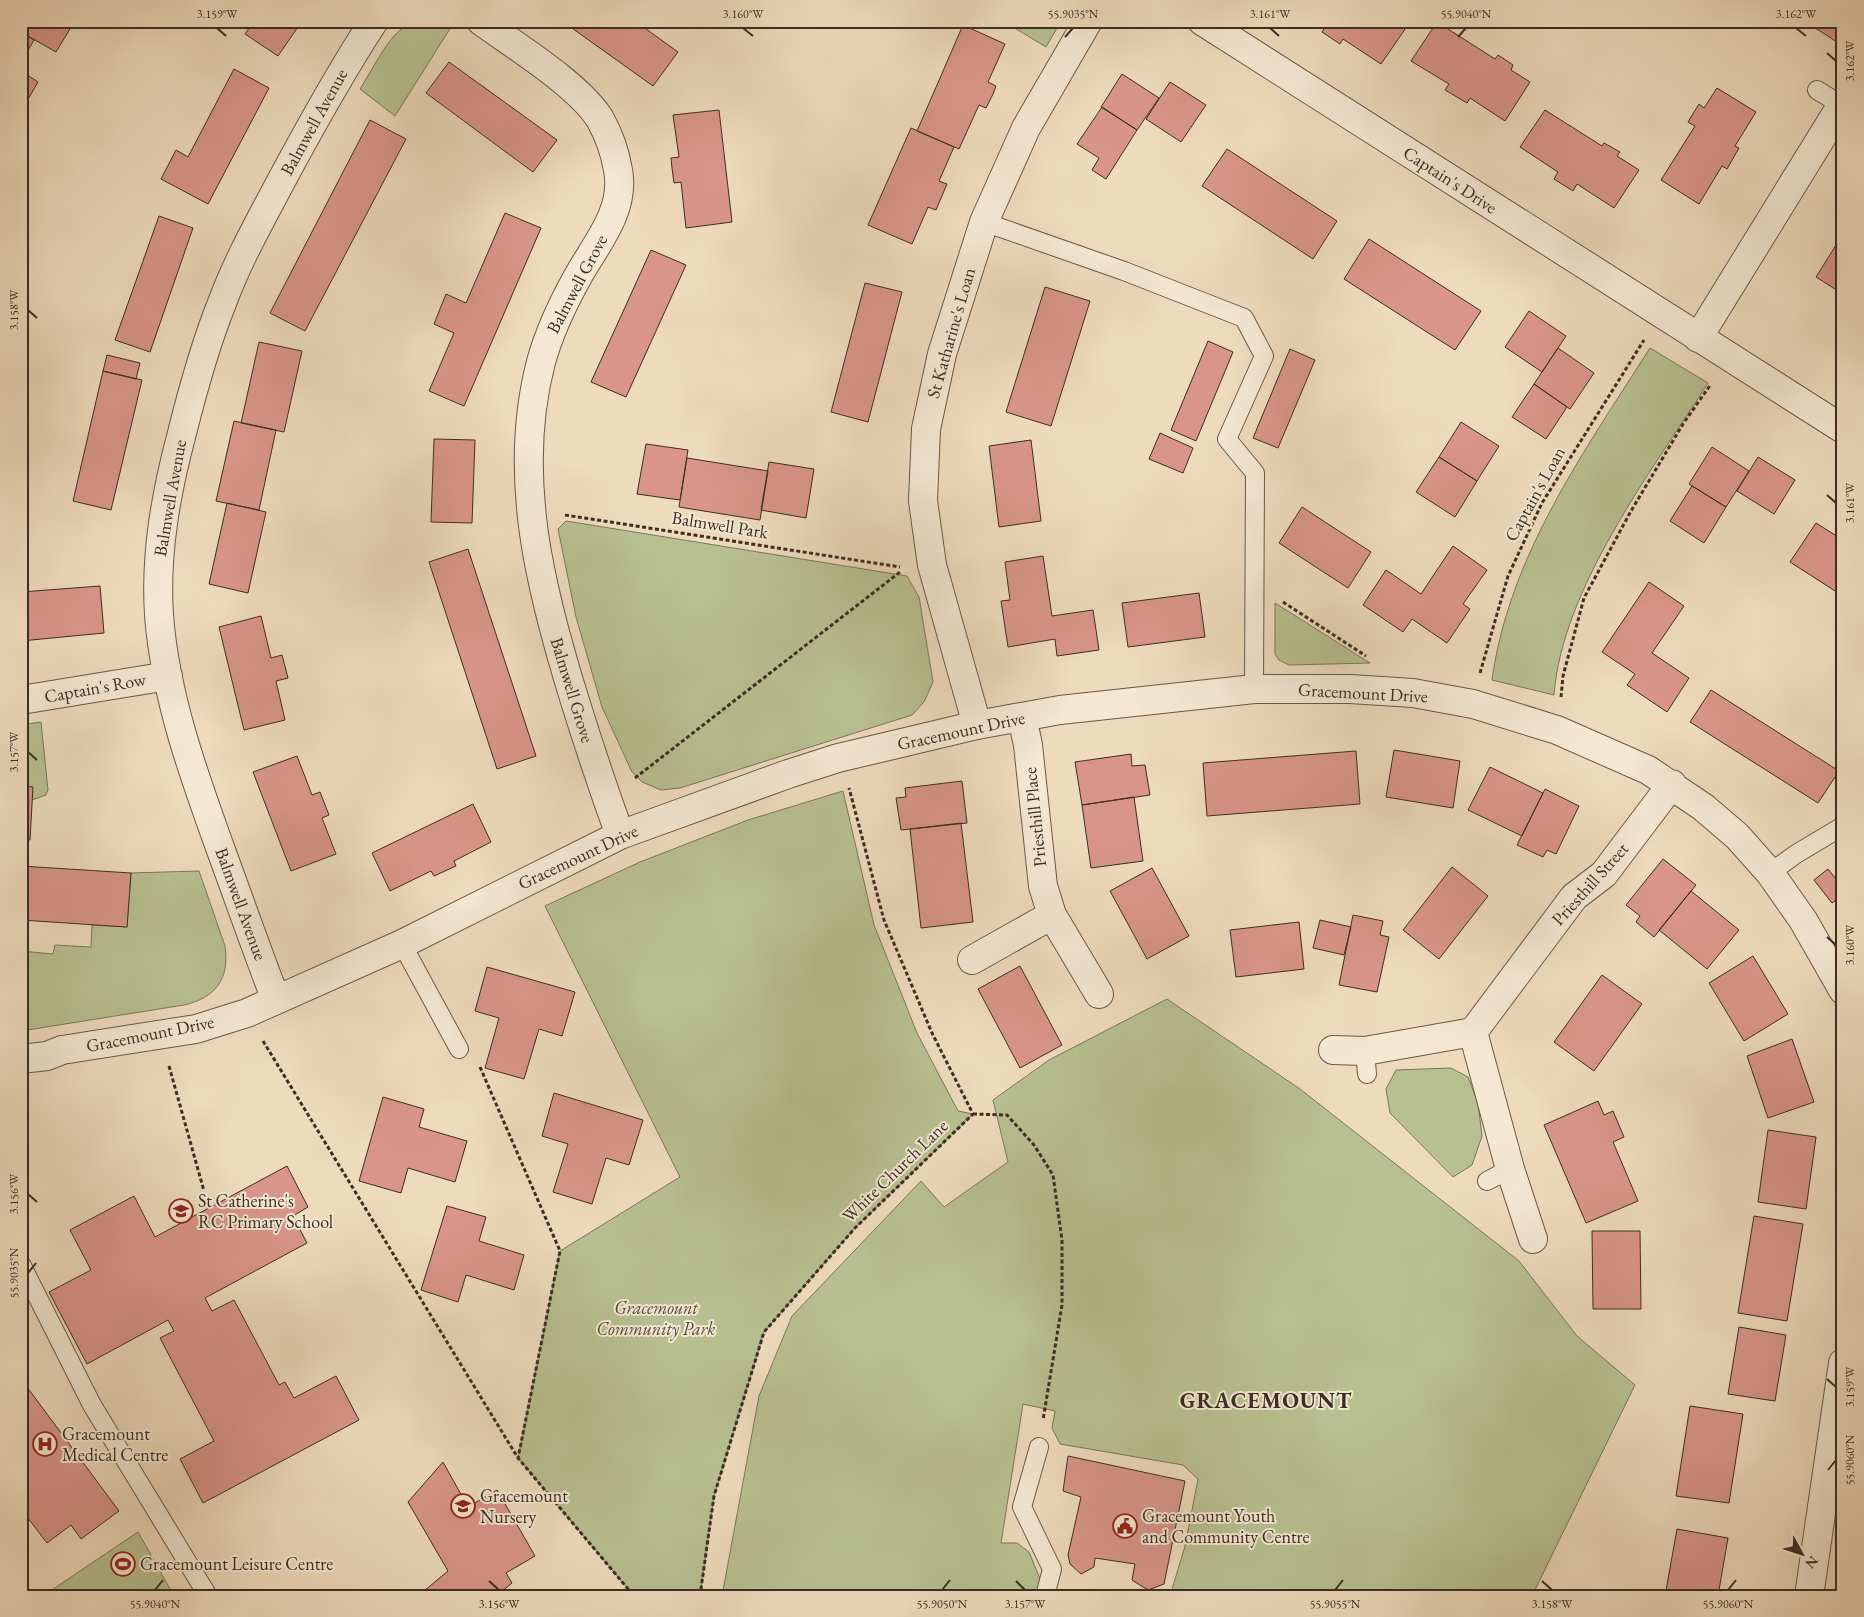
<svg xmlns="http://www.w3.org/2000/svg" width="1864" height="1617" font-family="'EB Garamond',serif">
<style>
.green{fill:#b8c091;stroke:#7a765a}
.building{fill:#d9958a;stroke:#3b2d23}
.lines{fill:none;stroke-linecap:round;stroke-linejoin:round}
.lane-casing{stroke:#685849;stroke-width:20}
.street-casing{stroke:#685849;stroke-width:30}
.path{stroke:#3b2d23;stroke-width:3;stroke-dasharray:4 2.5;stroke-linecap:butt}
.lane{stroke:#f4e8d3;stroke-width:18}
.street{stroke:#f4e8d3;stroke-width:28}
.ticks{fill:none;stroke:#3b2d23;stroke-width:2}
.labels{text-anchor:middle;stroke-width:4;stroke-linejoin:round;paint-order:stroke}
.street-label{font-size:18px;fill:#3b2d23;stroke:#f4e8d3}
.poi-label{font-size:18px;fill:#3b2d23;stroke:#f4e8d3;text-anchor:start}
.park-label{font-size:18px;font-style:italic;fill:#544a39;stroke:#f4e8d3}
.district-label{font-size:22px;font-weight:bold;letter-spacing:1px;fill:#3b2d23;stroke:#f4e8d3}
.neatline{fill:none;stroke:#3b2d23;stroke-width:2}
.ticks-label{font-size:12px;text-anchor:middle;fill:#3b2d23}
</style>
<rect width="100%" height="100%" fill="#eedbbc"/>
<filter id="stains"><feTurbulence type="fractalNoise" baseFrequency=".004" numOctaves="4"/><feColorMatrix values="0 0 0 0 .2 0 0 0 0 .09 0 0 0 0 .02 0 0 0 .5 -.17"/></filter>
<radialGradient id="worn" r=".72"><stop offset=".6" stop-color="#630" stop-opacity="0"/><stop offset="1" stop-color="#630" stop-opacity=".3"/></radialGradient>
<!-- green -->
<path class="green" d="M 414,21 L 437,21 L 451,27 L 395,116 L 360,89 C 373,69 391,29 414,21 Z
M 1003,21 L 1061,21 L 1046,47 Z
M 1650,348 L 1708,383 C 1651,472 1562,589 1554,695 L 1492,680 C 1509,556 1584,452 1650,348 Z
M 566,521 L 907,576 L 919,597 L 933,682 L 924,702 L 912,715 L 680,788 L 661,790 L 642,782 L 632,772 L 602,707 L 576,617 L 558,529 Z
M 1275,603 L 1370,663 L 1289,665 L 1279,660 L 1275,654 Z
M 41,722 L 48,790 L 46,795 L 32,800 L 21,786 L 21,725 Z
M 843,791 L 874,925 L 917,1033 L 958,1111 L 973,1114 L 855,1228 L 764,1332 L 714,1496 L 700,1596 L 634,1596 L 518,1458 L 560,1251 L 680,1177 L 545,906 L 640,862 L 748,820 Z
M 199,871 L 225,946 C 230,979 215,998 184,1005 L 21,1031 L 21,951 L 53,954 L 55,945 L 91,947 L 92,925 L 127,927 L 131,873 Z
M 1167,999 L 1300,1089 L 1519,1261 L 1577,1336 L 1635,1385 L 1532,1596 L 1170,1596 L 1185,1546 L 1198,1479 L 1183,1465 L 1060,1444 L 1052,1428 L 1055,1411 L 1023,1404 L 1001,1543 L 1017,1543 L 1029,1552 L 1041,1581 L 1038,1596 L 722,1596 L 759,1396 L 792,1316 L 921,1181 L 944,1207 L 1008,1162 L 993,1100 L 1049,1060 Z
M 1451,1068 L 1468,1077 L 1478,1103 L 1482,1136 L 1472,1165 L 1453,1177 L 1390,1113 L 1386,1089 L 1396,1070 Z
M 138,1532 L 174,1596 L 43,1596 Z"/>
<!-- building -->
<path class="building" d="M 21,21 L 67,21 L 73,24 L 56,52 L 21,32 Z
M 254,21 L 302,21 L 278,56 L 245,34 Z
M 562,21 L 635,21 L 678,52 L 653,86 Z
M 1317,21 L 1402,21 L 1408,25 L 1381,64 L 1343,39 L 1340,44 L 1322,32 L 1325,27 Z
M 1803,21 L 1843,21 L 1843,46 L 1820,31 Z
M 1437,22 L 1495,59 L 1498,55 L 1513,65 L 1511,70 L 1530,82 L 1505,121 L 1470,98 L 1467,103 L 1445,90 L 1449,84 L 1411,61 Z
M 963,25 L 1005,44 L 988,82 L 996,86 L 993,94 L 986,108 L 979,105 L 959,149 L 917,131 Z
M 21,32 L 34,40 L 21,62 Z
M 449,62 L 557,140 L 533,172 L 426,93 Z
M 234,69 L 269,88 L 208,204 L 161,179 L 176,150 L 188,157 Z
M 21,71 L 38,82 L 23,108 L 21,108 Z
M 1122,74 L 1159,98 L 1137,130 L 1101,107 Z
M 1170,82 L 1206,105 L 1181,142 L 1146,119 Z
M 1717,88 L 1756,112 L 1735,146 L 1739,148 L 1727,169 L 1722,166 L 1699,204 L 1661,180 L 1695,126 L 1688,122 L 1699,104 L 1704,108 Z
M 1102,107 L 1137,130 L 1106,179 L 1092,170 L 1099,158 L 1077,144 Z
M 719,110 L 732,222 L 686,228 L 681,182 L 674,183 L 672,168 L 671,158 L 679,157 L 673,115 Z
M 1545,110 L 1602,146 L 1604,143 L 1620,152 L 1617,156 L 1639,170 L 1614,208 L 1577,184 L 1573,191 L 1554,179 L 1558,172 L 1520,147 Z
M 370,120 L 406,139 L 305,331 L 270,313 Z
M 911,128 L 954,147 L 939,181 L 947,184 L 936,210 L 928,207 L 912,244 L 868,225 Z
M 1227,149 L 1337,221 L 1313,259 L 1202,186 Z
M 505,213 L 541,228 L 464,406 L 429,391 L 454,333 L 434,324 L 446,294 L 466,303 Z
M 159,216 L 193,228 L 150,352 L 115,340 Z
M 1843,234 L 1843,294 L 1816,277 Z
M 1369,239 L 1481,311 L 1455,350 L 1344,279 Z
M 651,250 L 686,265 L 626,397 L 591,382 Z
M 865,283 L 902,292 L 868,422 L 831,412 Z
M 1045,287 L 1090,301 L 1051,426 L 1006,412 Z
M 1529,311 L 1566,336 L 1542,372 L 1505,347 Z
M 1208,341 L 1233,352 L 1196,441 L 1171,430 Z
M 259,342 L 302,351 L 284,432 L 241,423 Z
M 1558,348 L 1594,373 L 1570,409 L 1534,384 Z
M 1290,349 L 1315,360 L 1278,448 L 1253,438 Z
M 107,355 L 140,363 L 136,379 L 103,371 Z
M 103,371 L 142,380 L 111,510 L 73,501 Z
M 1534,384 L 1567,407 L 1546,439 L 1512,417 Z
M 234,421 L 276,430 L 259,510 L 216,501 Z
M 1461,422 L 1499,446 L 1477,481 L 1439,457 Z
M 1160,433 L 1193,448 L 1183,473 L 1149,459 Z
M 434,439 L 475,440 L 472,523 L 431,522 Z
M 1031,440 L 1041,521 L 999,527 L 989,446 Z
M 646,444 L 688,450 L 680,500 L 637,494 Z
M 1712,447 L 1749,471 L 1726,507 L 1689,484 Z
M 1439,457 L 1477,481 L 1455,517 L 1416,492 Z
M 1758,457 L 1795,480 L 1774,514 L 1737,491 Z
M 687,458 L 768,471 L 760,520 L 679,507 Z
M 769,462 L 814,469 L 806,518 L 761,510 Z
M 1692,486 L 1726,507 L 1704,543 L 1670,521 Z
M 227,503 L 266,512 L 248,593 L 209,584 Z
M 1302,507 L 1371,552 L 1348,588 L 1279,543 Z
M 1816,523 L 1843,540 L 1843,596 L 1790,562 Z
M 1453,546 L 1487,570 L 1463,604 L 1470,609 L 1447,643 L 1412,619 L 1403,632 L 1363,605 L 1386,570 L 1421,594 Z
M 468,549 L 536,756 L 497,769 L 429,562 Z
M 1043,556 L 1052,616 L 1093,610 L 1099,650 L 1057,656 L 1055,639 L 1008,647 L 1001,601 L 1010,600 L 1005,562 Z
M 1649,582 L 1684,606 L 1652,653 L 1689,678 L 1667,712 L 1627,685 L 1635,674 L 1602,652 Z
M 100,586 L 104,633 L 21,641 L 21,592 Z
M 1199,593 L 1205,637 L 1128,647 L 1122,603 Z
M 261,616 L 271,658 L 282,655 L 288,678 L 276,681 L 285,720 L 244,730 L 219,627 Z
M 1711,690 L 1839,771 L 1818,803 L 1690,722 Z
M 1394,750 L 1460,761 L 1453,808 L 1386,797 Z
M 1356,751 L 1360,804 L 1207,816 L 1203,763 Z
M 1131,754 L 1132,766 L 1145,765 L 1150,795 L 1082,805 L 1075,762 Z
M 297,756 L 312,795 L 320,792 L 329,815 L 322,818 L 336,854 L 291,871 L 253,772 Z
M 1490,767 L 1543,793 L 1522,836 L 1468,810 Z
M 962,781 L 967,823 L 901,830 L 896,798 L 906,797 L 905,788 Z
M 21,786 L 33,787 L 30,840 L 21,839 Z
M 1545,789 L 1579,806 L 1556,854 L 1547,850 L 1543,857 L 1517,845 Z
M 1134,797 L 1143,861 L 1091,868 L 1082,805 Z
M 473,804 L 491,842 L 454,861 L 456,866 L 434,876 L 431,871 L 390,891 L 372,853 Z
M 961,823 L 973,922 L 921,928 L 910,829 Z
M 1663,859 L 1696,885 L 1654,937 L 1636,922 L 1640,916 L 1626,905 Z
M 21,866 L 131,873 L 127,927 L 21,920 Z
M 1452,867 L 1488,896 L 1439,959 L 1403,930 Z
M 1152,868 L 1189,936 L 1147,959 L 1110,891 Z
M 1828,869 L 1843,888 L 1843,895 L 1832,903 L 1814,880 Z
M 1691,891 L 1739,930 L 1707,969 L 1659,930 Z
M 1353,915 L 1383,921 L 1380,935 L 1389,937 L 1377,992 L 1339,985 Z
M 1320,920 L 1351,927 L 1344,955 L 1313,948 Z
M 1299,922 L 1304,969 L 1236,977 L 1230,930 Z
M 1753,956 L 1788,1014 L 1744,1041 L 1709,983 Z
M 1020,966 L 1062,1045 L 1020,1068 L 978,989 Z
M 487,967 L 575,992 L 562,1036 L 539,1029 L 524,1079 L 485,1068 L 499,1018 L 475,1011 Z
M 1602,975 L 1642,1004 L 1594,1071 L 1554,1042 Z
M 1792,1039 L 1814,1102 L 1768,1118 L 1747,1056 Z
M 554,1093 L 643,1120 L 629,1165 L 606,1158 L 592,1204 L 553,1192 L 568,1144 L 542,1136 Z
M 383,1097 L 424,1109 L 419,1127 L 467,1141 L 455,1182 L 408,1168 L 401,1193 L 359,1181 Z
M 1598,1101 L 1604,1115 L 1613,1111 L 1624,1137 L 1613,1142 L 1638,1201 L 1586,1223 L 1544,1125 Z
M 1768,1130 L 1816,1137 L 1806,1209 L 1758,1202 Z
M 287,1166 L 308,1207 L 293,1216 L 307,1243 L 205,1298 L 212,1311 L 234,1300 L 279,1385 L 285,1382 L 294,1398 L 336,1376 L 359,1420 L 203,1503 L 180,1459 L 214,1441 L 160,1338 L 174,1331 L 168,1320 L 87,1364 L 49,1292 L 91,1270 L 70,1230 L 134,1196 L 155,1237 Z
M 447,1206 L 486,1217 L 479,1241 L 524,1255 L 514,1290 L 466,1275 L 458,1302 L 421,1290 Z
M 1754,1216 L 1803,1224 L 1787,1321 L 1738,1313 Z
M 1592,1231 L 1640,1231 L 1641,1309 L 1593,1309 Z
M 1739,1327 L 1786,1335 L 1775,1401 L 1728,1394 Z
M 21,1379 L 119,1511 L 81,1539 L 71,1525 L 47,1543 L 21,1509 Z
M 1690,1406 L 1743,1414 L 1729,1503 L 1676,1496 Z
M 1068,1456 L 1185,1481 L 1164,1584 L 1148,1590 L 1132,1580 L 1135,1564 L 1095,1558 L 1094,1567 L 1081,1574 L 1070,1564 L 1068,1555 L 1081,1497 L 1063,1491 Z
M 443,1462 L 468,1507 L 497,1490 L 535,1556 L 506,1573 L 512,1583 L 496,1596 L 418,1596 L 448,1571 L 408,1502 Z
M 1677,1529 L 1728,1538 L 1718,1596 L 1665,1596 Z"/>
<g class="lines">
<!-- lane casing -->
<g class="lane-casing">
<path id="lane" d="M 1817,90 L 1843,106
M 984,222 L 1124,271 L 1244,318 L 1264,356 L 1227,439 L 1255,473 L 1254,689
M 1770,873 L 1796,854 L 1843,826
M 402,944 L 459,1049
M 1365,1051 L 1367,1074
M 1487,1181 L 1510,1169
M 21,1264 L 92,1405 L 208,1596
M 1039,1447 L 1022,1507 L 1052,1569 L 1045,1596"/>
</g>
<!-- street casing -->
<g class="street-casing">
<path id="street" d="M 481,21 C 515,46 579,85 600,119 C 609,135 615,152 618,170 C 626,211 595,245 577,278 C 562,305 549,333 541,362 C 511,476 541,592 575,701 C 589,746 604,791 620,835
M 1202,21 L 1843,429
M 1698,338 L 1841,106
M 21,700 L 168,676
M 1022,717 L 1028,745 L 1043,886 L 1052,915 L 1099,994
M 977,725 L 932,565 L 923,501 L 926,429 L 942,354 L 984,222 L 1026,128 L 1088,21
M 972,960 L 1052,915
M 276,1000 C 257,951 240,902 222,853 C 194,776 165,696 159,615 C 155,553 166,493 182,433 C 193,389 205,345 222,303 C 237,262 259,223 279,185 C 309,129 339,74 374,21
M 1473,1032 L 1574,897 L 1604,874 L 1672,784
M 1333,1050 L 1365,1051 L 1473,1032 L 1510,1169 L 1533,1239
M 21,1059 L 47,1056 L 62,1050 L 196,1029 L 247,1013 L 402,944 L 620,835 L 788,774 L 838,758 L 977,725 L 1060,710 L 1254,689 L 1350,689 L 1413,693 L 1473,704 L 1557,730 L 1648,770 L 1703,807 L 1737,836 L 1770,873 L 1803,920 L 1843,990
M 1809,1596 L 1843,1363"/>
</g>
<!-- path -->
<path class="path" d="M 565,515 L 900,567
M 1283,602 L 1366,656
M 1480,673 L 1508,576 L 1542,503 L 1644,340
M 1561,697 L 1563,676 L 1584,598 L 1631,511 L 1683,424 L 1711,384
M 635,778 L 900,572
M 21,849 L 24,849
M 263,1041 L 518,1458 L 634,1596
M 169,1066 L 204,1191
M 480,1067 L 560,1251 L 518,1458
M 973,1114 L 1007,1115 L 1034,1145 L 1053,1175 L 1062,1240 L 1062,1305 L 1043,1420
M 700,1596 L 714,1496 L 764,1332 L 855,1228 L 973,1114 L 932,1033 L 884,920 L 849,788"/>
<!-- lane -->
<use href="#lane" class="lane"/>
<!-- street -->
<use href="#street" class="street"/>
</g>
<!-- ticks -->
<path class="ticks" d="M 217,28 L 226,36M 743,28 L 753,36M 1270,28 L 1279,36M 1796,28 L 1806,36M 1065,37 L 1073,28M 1458,37 L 1466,28M 1827,53 L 1836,61M 28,310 L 37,318M 1827,495 L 1836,503M 28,752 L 37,760M 1827,937 L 1836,945M 28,1194 L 37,1202M 28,1273 L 36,1263M 1827,1379 L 1836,1387M 1828,1470 L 1836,1460M 489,1581 L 499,1590M 1016,1581 L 1025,1590M 1542,1581 L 1552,1590M 155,1590 L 163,1580M 942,1590 L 950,1580M 1335,1590 L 1343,1580M 1728,1590 L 1736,1580"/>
<!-- icons -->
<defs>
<g id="school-ring" transform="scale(1.25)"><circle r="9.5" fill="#f4e8d3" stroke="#8f2418" stroke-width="1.5"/><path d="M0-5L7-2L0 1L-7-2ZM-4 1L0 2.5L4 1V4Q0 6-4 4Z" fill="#8f2418"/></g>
<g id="hospital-ring" transform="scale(1.25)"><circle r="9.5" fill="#f4e8d3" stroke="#8f2418" stroke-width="1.5"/><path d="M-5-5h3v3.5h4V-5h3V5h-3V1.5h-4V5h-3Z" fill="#8f2418"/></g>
<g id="civic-ring" transform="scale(1.25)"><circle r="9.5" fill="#f4e8d3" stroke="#8f2418" stroke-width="1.5"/><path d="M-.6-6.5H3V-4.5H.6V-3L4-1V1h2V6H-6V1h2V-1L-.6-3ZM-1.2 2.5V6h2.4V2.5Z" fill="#8f2418"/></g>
<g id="stadium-ring" transform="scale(1.25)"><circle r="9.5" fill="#f4e8d3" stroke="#8f2418" stroke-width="1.5"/><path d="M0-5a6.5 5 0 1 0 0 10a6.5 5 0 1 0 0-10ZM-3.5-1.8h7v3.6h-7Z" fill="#8f2418"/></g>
</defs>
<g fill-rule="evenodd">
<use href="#school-ring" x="181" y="1211"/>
<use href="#hospital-ring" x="45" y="1444"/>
<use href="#school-ring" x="463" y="1506"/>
<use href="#civic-ring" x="1125" y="1526"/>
<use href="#stadium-ring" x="123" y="1564"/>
</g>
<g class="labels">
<!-- street labels -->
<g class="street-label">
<text transform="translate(314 122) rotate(-61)" y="6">Balmwell Avenue</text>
<text transform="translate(1450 180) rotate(33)" y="6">Captain's Drive</text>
<text transform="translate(577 284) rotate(-62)" y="6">Balmwell Grove</text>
<text transform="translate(951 333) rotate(-74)" y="6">St Katharine's Loan</text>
<text transform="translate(1535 494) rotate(-61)" y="6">Captain's Loan</text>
<text transform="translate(170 498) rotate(-80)" y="6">Balmwell Avenue</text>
<text transform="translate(720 525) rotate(9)" y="6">Balmwell Park</text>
<text transform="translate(95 688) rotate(-10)" y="6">Captain's Row</text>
<text transform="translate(572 690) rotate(73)" y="6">Balmwell Grove</text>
<text transform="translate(1363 693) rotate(3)" y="6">Gracemount Drive</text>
<text transform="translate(961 731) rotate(-12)" y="6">Gracemount Drive</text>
<text transform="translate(1035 817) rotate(-96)" y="6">Priesthill Place</text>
<text transform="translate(578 857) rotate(-25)" y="6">Gracemount Drive</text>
<text transform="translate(1590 884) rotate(-48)" y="6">Priesthill Street</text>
<text transform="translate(241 904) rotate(70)" y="6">Balmwell Avenue</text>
<text transform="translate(150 1034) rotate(-11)" y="6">Gracemount Drive</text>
<text transform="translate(895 1171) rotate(-44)" y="6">White Church Lane</text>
</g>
<!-- poi labels -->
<g class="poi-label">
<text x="198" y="1207">St Catherine's<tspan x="198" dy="21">RC Primary School</tspan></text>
<text x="62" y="1440">Gracemount<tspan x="62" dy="21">Medical Centre</tspan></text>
<text x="480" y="1502">Gracemount<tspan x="480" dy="21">Nursery</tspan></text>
<text x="1142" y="1522">Gracemount Youth<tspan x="1142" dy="21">and Community Centre</tspan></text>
<text x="140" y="1570">Gracemount Leisure Centre</text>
</g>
<!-- park labels -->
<g class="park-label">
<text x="656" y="1314">Gracemount<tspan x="656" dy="21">Community Park</tspan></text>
</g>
<!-- district labels -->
<g class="district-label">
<text x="1266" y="1408">GRACEMOUNT</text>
</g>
</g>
<!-- margin -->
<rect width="1864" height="1617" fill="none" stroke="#eedbbc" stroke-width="55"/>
<!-- north arrow -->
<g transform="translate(1802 1554) rotate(130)" stroke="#f4e8d3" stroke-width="4" paint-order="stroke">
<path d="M0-4L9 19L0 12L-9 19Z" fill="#3b2d23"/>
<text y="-8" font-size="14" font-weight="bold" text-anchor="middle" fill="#3b2d23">N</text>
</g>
<rect x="28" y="28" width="1808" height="1562" class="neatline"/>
<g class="ticks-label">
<text x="217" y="18">3.159°W</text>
<text x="743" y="18">3.160°W</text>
<text x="1073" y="18">55.9035°N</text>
<text x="1270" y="18">3.161°W</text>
<text x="1466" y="18">55.9040°N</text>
<text x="1796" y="18">3.162°W</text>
<text transform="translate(1850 61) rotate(-90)" y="4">3.162°W</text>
<text transform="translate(14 310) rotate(-90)" y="4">3.158°W</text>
<text transform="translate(1850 503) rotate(-90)" y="4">3.161°W</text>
<text transform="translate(14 752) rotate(-90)" y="4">3.157°W</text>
<text transform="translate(1850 945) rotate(-90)" y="4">3.160°W</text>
<text transform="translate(14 1194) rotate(-90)" y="4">3.156°W</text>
<text transform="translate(14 1273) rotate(-90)" y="4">55.9035°N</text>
<text transform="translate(1850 1387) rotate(-90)" y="4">3.159°W</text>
<text transform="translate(1850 1460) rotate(-90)" y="4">55.9060°N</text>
<text x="155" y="1608">55.9040°N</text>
<text x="499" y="1608">3.156°W</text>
<text x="942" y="1608">55.9050°N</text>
<text x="1025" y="1608">3.157°W</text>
<text x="1335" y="1608">55.9055°N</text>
<text x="1552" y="1608">3.158°W</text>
<text x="1728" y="1608">55.9060°N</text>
</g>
<rect width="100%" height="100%" filter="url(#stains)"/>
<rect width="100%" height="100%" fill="url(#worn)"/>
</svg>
